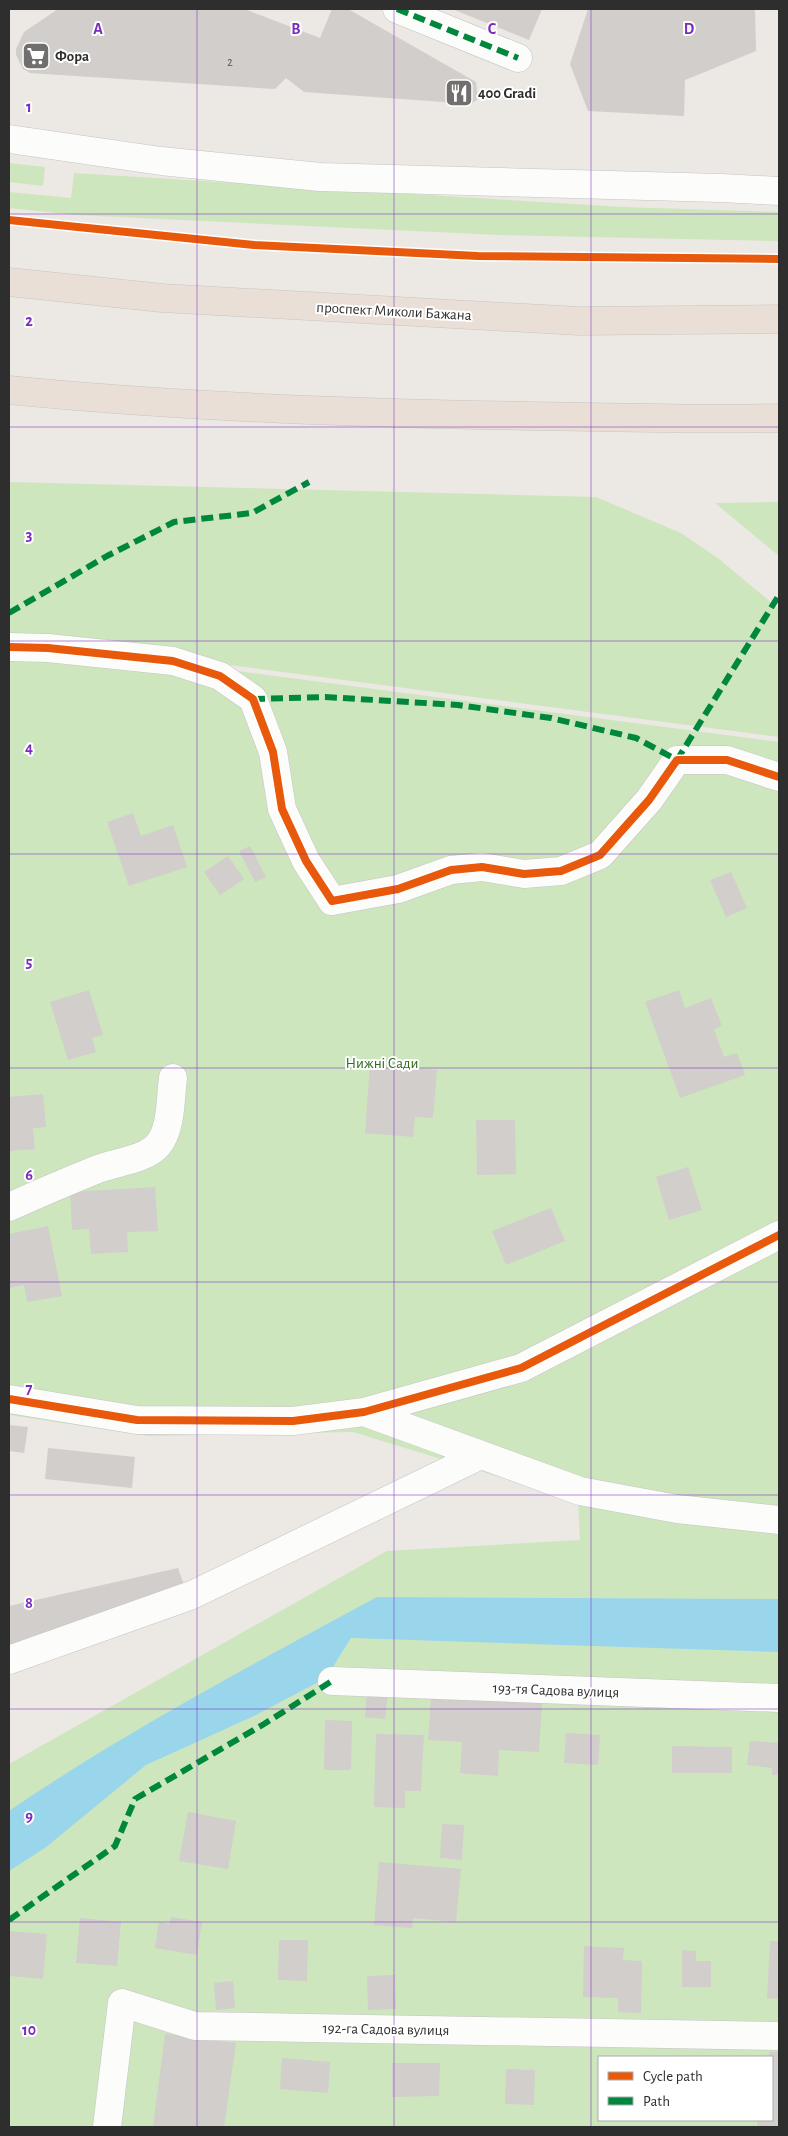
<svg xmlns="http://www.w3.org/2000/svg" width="788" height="2136" font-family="'Alegreya Sans',sans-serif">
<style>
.green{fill:#cee6be;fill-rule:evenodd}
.water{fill:#99d6ec}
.building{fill:#d1cecb}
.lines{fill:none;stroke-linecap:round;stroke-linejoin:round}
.minor-casing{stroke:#c5c4c5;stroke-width:29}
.highway-casing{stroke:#c6c5c4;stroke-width:29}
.minor{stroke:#fcfcfb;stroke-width:28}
.highway{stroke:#eadfd6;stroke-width:28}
.quiet{stroke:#00873e;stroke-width:6;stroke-dasharray:12 6;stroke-linecap:butt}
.cycleway-casing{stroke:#fff;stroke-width:11}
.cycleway{stroke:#e8590c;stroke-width:8}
.grid{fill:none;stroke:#7b2cbf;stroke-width:1;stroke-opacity:0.55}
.labels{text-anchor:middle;stroke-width:4;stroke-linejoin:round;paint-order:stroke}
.number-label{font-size:12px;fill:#585857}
.poi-label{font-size:15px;font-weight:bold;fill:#2e2e2e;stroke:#fff;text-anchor:start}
.street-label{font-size:15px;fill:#2e2e2e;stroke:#fff}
.park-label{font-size:15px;fill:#2c6e1b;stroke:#fff}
.grid-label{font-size:16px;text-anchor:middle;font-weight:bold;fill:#7b2cbf;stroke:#fff;stroke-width:4;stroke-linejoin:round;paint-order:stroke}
</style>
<rect width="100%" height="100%" fill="#ece8e4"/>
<!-- green -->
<path class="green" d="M 9,163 L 45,167 L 43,186 L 9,182 Z
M 74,173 L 623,207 L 779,212 L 779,241 L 499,235 L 76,215 L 9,208 L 9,192 L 71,198 Z
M 9,482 L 596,497 L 681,533 L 719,559 L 779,609 L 779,737 L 9,636 Z
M 779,502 L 779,556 L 715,503 Z
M 9,641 L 779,742 L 779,2127 L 9,2127 L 9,1764 L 387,1551 L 580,1540 L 578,1501 L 353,1432 L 149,1436 L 9,1415 ZM 599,2057 L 772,2057 L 772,2120 L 599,2120 Z"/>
<!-- water -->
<path class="water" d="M 377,1597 L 779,1599 L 779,1652 L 351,1638 L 326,1678 L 254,1716 L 146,1765 L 45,1848 L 9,1871 L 9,1811 C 126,1731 252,1665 377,1597 Z"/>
<!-- building -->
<path class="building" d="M 58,9 L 244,9 L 320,38 L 332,9 L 348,9 L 476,82 L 478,99 L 471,104 L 304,92 L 286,78 L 275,89 L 30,73 L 23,69 L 16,55 L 16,49 L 24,32 Z
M 452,9 L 542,9 L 529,40 Z
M 588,9 L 755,9 L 756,51 L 685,80 L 684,116 L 588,111 L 570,64 Z
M 133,813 L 141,836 L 173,825 L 187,867 L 129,886 L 107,822 Z
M 250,846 L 266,877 L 255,882 L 239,851 Z
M 228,856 L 244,879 L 220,895 L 204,872 Z
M 731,872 L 747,908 L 726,917 L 710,880 Z
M 89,990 L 103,1035 L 92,1038 L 96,1052 L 68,1060 L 50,1002 Z
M 679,990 L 685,1008 L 711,998 L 722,1026 L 714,1029 L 724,1057 L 737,1053 L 745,1075 L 680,1098 L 645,1002 Z
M 370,1064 L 437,1070 L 433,1118 L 415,1117 L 413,1137 L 365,1133 Z
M 43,1094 L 46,1127 L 33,1128 L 35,1149 L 9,1151 L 9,1097 Z
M 476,1120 L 515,1120 L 516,1174 L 477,1175 Z
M 688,1167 L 702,1210 L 669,1220 L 656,1177 Z
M 155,1187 L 158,1231 L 127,1232 L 128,1252 L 91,1254 L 89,1229 L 72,1230 L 70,1192 Z
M 551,1208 L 565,1241 L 506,1265 L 492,1231 Z
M 48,1226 L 62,1296 L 27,1302 L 24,1285 L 9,1288 L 9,1234 Z
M 9,1425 L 28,1427 L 24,1453 L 9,1451 Z
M 48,1448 L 135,1457 L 132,1488 L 45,1479 Z
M 178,1568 L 186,1591 L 9,1655 L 9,1606 Z
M 367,1691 L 388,1692 L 385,1719 L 365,1717 Z
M 431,1697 L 542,1703 L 539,1752 L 499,1750 L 498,1776 L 460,1773 L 462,1742 L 428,1740 Z
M 325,1720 L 352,1721 L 351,1770 L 324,1770 Z
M 566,1733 L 600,1735 L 598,1765 L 564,1763 Z
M 376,1734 L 424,1735 L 421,1791 L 405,1791 L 405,1808 L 374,1807 Z
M 750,1741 L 779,1743 L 779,1775 L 772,1775 L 772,1768 L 747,1765 Z
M 672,1746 L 732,1747 L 732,1773 L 672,1773 Z
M 188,1812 L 236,1821 L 228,1869 L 179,1861 Z
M 442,1824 L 464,1825 L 462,1860 L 440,1858 Z
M 379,1862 L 461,1869 L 456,1922 L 413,1918 L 412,1928 L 374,1925 Z
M 171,1917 L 202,1922 L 197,1955 L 155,1948 L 159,1922 L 169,1924 Z
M 80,1918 L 121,1922 L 117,1966 L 76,1963 Z
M 9,1931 L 47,1934 L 43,1979 L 9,1976 Z
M 279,1940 L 308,1940 L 307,1981 L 278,1980 Z
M 770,1941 L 779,1941 L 779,1999 L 767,1998 Z
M 584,1946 L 624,1948 L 623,1960 L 642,1961 L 641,2013 L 618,2012 L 618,1998 L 583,1997 Z
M 682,1950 L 696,1951 L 696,1961 L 711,1961 L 711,1987 L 682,1987 Z
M 395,1975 L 396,2009 L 368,2010 L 367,1976 Z
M 233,1981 L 235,2008 L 216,2010 L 214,1983 Z
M 165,2034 L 236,2043 L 224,2127 L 153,2127 Z
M 769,2052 L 779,2052 L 779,2127 L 757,2127 L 757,2120 L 772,2120 L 772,2057 L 769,2057 Z
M 282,2058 L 330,2062 L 328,2093 L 280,2089 Z
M 392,2063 L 440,2063 L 439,2096 L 392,2097 Z
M 506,2069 L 535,2070 L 534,2105 L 505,2104 Z"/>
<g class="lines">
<!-- minor casing -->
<g class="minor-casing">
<path id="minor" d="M 397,9 L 518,58
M 9,139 L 161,161 L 320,177 L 721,188 L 779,191
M 9,647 L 48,648 L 173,661 L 220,676 L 253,699 L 273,752 L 282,809 L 306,861 L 332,901 L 398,889 L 451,870 L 482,867 L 524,874 L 561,871 L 600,855 L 649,800 L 677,760 L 727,760 L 779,777
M 9,1207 C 38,1194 68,1181 98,1169 C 116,1162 145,1160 158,1145 C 172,1128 170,1099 173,1078
M 9,1399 L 137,1420 L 293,1421 L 364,1412 L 521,1368 L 779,1235
M 364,1412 L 580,1491 L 677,1509 L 779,1520
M 9,1660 L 192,1595 L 481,1455
M 332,1681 L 779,1698
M 107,2127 L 122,2003 L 195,2026 L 779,2036"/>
</g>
<!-- highway casing -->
<g class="highway-casing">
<path id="highway" d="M 9,282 L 162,298 L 579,321 L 779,319
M 9,390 C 182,407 357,413 531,416 C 614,417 697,420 779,418"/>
</g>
<!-- minor -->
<use href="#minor" class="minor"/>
<!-- highway -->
<use href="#highway" class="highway"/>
<!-- quiet -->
<path class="quiet" d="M 397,9 L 518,58
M 9,613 L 107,556 L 174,522 L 252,513 L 309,482
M 253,699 L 325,697 L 458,705 L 551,718 L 636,738 L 677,760 L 779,595
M 9,1920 L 115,1846 L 135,1799 L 264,1724 L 332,1681"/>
<!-- cycleway casing -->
<g class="cycleway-casing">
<path id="cycleway" d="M 9,220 L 254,245 L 478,256 L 779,259
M 9,647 L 48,648 L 173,661 L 220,676 L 253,699 L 273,752 L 282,809 L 306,861 L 332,901 L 398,889 L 451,870 L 482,867 L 524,874 L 561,871 L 600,855 L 649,800 L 677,760 L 727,760 L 779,777
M 9,1399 L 137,1420 L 293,1421 L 364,1412 L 521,1368 L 779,1235"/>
</g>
<!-- cycleway -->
<use href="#cycleway" class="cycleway"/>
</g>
<!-- grid -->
<path class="grid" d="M 197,9 L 197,2127M 394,9 L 394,2127M 591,9 L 591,2127M 9,214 L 779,214M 9,427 L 779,427M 9,641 L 779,641M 9,854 L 779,854M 9,1068 L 779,1068M 9,1282 L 779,1282M 9,1495 L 779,1495M 9,1709 L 779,1709M 9,1922 L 779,1922"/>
<!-- icons -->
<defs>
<g id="supermarket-square" transform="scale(1.4375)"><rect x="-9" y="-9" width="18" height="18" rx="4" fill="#706f6e" stroke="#fff"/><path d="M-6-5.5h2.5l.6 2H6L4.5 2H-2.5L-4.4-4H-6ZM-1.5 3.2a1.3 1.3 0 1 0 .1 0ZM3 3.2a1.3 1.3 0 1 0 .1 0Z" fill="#fff"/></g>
<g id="restaurant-square" transform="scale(1.4375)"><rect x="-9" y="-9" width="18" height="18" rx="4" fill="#706f6e" stroke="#fff"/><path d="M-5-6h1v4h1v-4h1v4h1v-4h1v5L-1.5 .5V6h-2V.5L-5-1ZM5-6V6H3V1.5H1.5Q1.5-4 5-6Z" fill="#fff"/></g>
</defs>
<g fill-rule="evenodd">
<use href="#supermarket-square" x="36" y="56"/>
<use href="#restaurant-square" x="459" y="93"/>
</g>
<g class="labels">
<!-- number labels -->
<g class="number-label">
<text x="230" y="66">2</text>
</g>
<!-- poi labels -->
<g class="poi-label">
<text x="55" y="61">Фора</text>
<text x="478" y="98">400 Gradi</text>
</g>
<!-- street labels -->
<g class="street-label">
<text transform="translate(394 311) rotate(3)" y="5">проспект Миколи Бажана</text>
<text transform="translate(556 1690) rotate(2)" y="5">193-тя Садова вулиця</text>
<text transform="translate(386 2029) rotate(1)" y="5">192-га Садова вулиця</text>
</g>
<!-- park labels -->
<g class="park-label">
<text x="382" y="1068">Нижні Сади</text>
</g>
</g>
<g class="grid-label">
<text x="98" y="34">A</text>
<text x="296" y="34">B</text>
<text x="492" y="34">C</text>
<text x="689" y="34">D</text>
<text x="29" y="112">1</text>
<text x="29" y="326">2</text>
<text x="29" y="540">3</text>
<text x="29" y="753">4</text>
<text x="29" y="967">5</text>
<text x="29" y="1180">6</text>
<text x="29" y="1394">7</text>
<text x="29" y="1608">8</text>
<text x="29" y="1821">9</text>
<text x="29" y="2035">10</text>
</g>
<!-- border -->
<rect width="788" height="2136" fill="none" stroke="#2e2e2e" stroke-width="20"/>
<!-- legend -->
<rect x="598" y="2056" width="175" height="65" fill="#ffffff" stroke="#ababab"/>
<rect x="608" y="2072" width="25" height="8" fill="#e8590c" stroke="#ababab"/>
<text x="643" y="2081" font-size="15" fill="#2e2e2e">Cycle path</text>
<rect x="608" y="2097" width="25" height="8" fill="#00873e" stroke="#ababab"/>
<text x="643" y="2106" font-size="15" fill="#2e2e2e">Path</text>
</svg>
